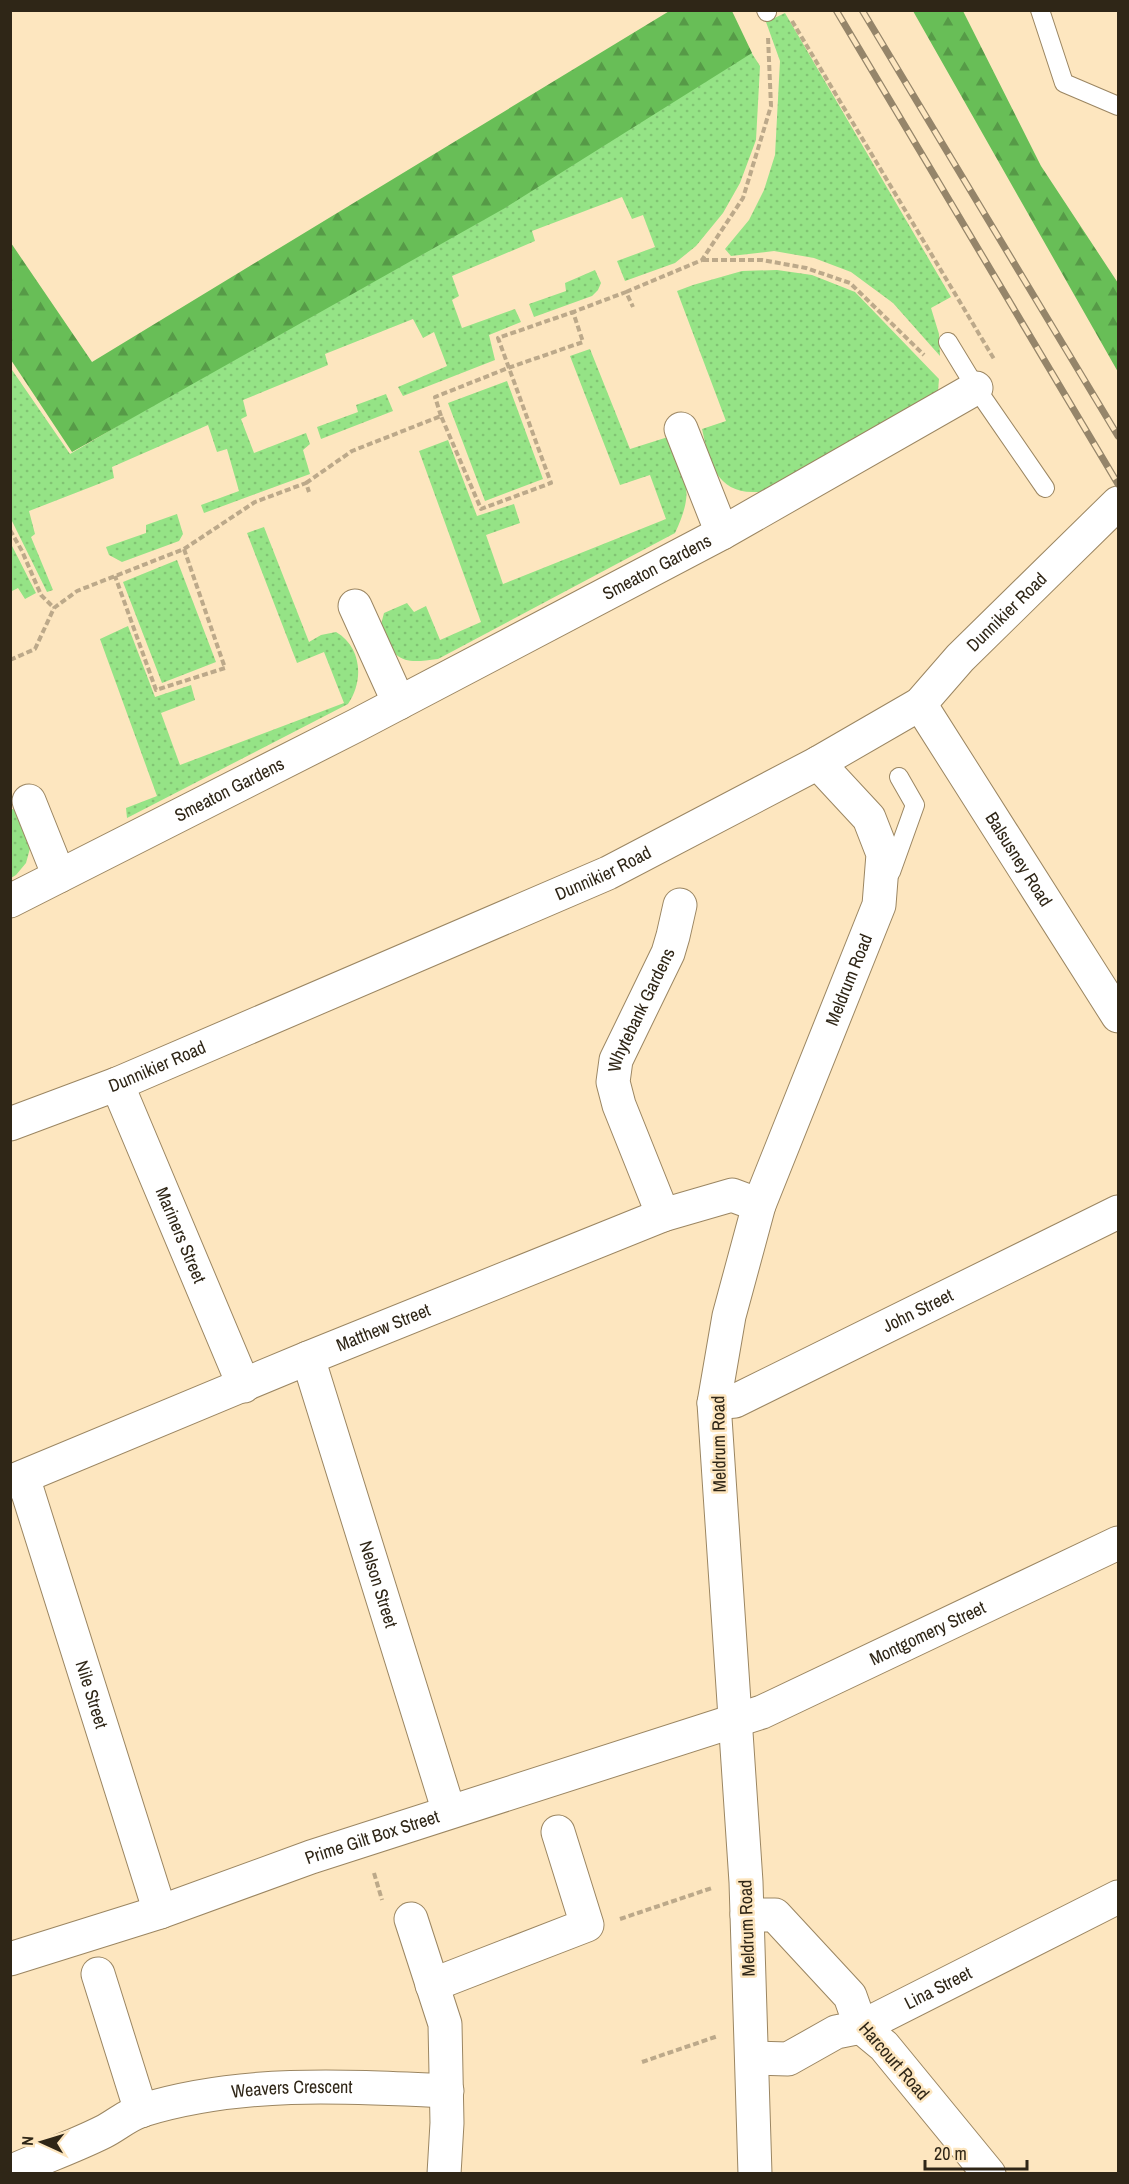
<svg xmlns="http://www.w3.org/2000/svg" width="1129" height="2184" font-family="'Archivo Narrow',sans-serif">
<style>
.grass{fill:url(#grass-dots)}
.forest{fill:url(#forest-firs)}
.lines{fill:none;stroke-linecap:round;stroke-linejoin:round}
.service-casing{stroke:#9b8662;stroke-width:20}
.minor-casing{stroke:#9b8662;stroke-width:35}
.tertiary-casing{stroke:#9b8662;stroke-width:35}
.path{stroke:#bca98a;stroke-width:4;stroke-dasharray:6 3;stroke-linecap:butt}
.service{stroke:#fff;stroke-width:18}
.minor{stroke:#fff;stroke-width:33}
.tertiary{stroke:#fff;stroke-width:33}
.rail-casing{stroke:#95856a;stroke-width:7}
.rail{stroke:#fde6bf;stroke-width:4.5;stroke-dasharray:14;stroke-linecap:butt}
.labels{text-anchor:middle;stroke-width:5;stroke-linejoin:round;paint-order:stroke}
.street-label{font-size:18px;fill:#2f2617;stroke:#fde6bf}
</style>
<defs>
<pattern id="grass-dots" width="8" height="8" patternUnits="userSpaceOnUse" patternTransform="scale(1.5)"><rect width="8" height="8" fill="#95e386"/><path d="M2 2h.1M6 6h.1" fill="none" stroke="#81c373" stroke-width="1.8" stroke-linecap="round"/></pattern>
<pattern id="forest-firs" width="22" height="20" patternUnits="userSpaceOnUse" patternTransform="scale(1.5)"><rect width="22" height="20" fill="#68be57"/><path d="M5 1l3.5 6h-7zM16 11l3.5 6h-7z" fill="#569a47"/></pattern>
</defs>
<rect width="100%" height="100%" fill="#fde6bf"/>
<!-- grass -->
<path class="grass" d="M 785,13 L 951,297 L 931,308 L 939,334 L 940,356 L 893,303 L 851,272 L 814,258 L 774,251 L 731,256 L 725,249 L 749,220 L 764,190 L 775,155 L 780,61 L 766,22 Z
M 751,52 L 760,66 L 756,140 L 740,183 L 723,213 L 696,246 L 675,263 L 625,281 L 617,261 L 655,247 L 643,215 L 632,219 L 622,197 L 532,231 L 535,241 L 452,276 L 459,296 L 452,300 L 462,328 L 515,309 L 521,322 L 489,335 L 495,360 L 403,396 L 398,387 L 447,366 L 434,332 L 423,338 L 413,319 L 325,354 L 328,365 L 243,400 L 247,416 L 241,419 L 254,453 L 306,433 L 310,444 L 303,450 L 310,474 L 204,513 L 201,505 L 239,491 L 227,449 L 217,452 L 208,425 L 112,467 L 114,478 L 29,511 L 35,534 L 31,537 L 53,590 L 47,592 L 11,519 L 10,367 L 70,454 Z
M 595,270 L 601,283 L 598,290 L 592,296 L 534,317 L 529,304 L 566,291 L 565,283 Z
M 777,270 L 812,275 L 855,292 L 939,379 L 938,391 L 765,491 C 719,498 710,467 702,429 L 726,421 L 677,291 L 693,285 L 742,271 Z
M 590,349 L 630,449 L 668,437 C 685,480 696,488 675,533 L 438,659 C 403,664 398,662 379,632 L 384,613 L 407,603 L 414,612 L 426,606 L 440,640 L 481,622 L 419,451 L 448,440 L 477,516 L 514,504 L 520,523 L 486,535 L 503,584 L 666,519 L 650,475 L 620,485 L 570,356 Z
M 507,381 L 543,479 L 485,501 L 448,403 Z
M 386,394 L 393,411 L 321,439 L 317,427 L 358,412 L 356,405 Z
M 177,514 L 183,534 L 179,541 L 122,562 L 109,555 L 106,547 L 146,533 L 146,525 Z
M 264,527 L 309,642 L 321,635 L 336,632 C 362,647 364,681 348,704 L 127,818 L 126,808 L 157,796 L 100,639 L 128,626 L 155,697 L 191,685 L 195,700 L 161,713 L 180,765 L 344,703 L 324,652 L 297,663 L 247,533 Z
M 10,542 L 36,593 L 25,599 L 18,588 L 12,591 L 11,585 Z
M 177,560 L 216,662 L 162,683 L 123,582 Z
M 13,809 L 22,815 L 32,841 L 26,863 L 16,875 L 11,878 L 10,810 Z"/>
<!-- forest -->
<path class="forest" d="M 671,10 L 732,11 L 752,53 L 505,208 L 72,452 L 11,360 L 11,243 L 92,362 Z
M 913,11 L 963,11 L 1041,166 L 1118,283 L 1118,372 Z"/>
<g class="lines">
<!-- service casing -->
<g class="service-casing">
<path id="service" d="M 766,10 L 767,12
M 1040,10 L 1064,83 L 1118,106
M 948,342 L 976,388 L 1045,488
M 891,872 L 915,805 L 899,777"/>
</g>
<!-- minor casing -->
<g class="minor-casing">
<g id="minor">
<path d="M 681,429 L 722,533"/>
<path d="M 355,606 L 399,703"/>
<path id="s1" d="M 920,704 L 1118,1016"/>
<path d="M 29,801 L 59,876"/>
<path id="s2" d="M 10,901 L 357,725 L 722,533 L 976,388"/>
<path id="s3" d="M 117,1084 L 244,1386"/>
<path id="s4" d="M 663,1215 L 619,1105 L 613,1082 L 616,1060 L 668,953 L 673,936 L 680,905"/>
<path id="s5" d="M 308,1358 L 449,1812"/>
<path id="s6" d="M 714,1403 L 735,1401 L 1118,1212"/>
<path id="s7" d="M 23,1477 L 160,1912"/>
<path id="s8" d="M 10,1482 L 308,1358 L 663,1215 L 732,1195 L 759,1205"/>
<path d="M 747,1915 L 775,1915 L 850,1996 L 861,2027 L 884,2046 L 989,2174"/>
<path d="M 411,1919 L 445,2024 L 447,2123 L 444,2174"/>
<path id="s9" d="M 10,1959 L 160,1912 L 311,1857 L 762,1712 L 1118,1543"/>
<path d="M 98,1974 L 141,2111"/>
<path d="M 432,1985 L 587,1925 L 558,1832"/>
<path id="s10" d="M 753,2058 L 788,2059 L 836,2032 L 861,2027 L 1118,1897"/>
<path id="s11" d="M 10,2172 C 41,2158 73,2147 103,2132 C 117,2125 127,2115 143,2110 C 241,2080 346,2086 447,2091"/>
<path id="s12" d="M 755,2174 L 746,1882 L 714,1403 L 729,1316 L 759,1205 L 879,905 L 883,854 L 869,818 L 818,763"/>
</g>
</g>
<!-- tertiary casing -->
<g class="tertiary-casing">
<g id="tertiary">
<path id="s13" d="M 10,1124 L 117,1084 L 608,873 L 818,763 L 920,704 L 960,658 L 1118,503"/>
</g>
</g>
<!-- path -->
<path class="path" d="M 792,21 L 994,359
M 703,260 L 762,260 L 806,268 L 850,283 L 924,355
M 626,292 L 702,260 L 743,198 L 771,106 L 768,37
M 441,416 L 435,397 L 508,368 L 583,342 L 573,312 L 626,292 L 633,307
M 306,483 L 352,451 L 441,416 L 481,509 L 551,483 L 498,338 L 573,312
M 10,530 L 22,551 L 41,595 L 54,608
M 184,549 L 255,502 L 306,483 L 309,492
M 10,660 L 35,649 L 54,608 L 77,591 L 184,549 L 225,668 L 156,690 L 115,576
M 374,1873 L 382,1900
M 620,1919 L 712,1888
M 642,2062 L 718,2036"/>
<!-- service -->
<use href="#service" class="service"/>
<!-- minor -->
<use href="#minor" class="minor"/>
<!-- tertiary -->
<use href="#tertiary" class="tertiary"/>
<!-- rail casing -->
<g class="rail-casing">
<path id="rail" d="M 836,10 L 1118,484
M 862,10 L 1118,436"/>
</g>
<!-- rail -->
<use href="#rail" class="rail"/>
</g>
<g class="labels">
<!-- street labels -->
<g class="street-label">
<text dy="6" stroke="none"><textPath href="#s2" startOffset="728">Smeaton Gardens</textPath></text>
<text dy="6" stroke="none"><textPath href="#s13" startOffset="1130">Dunnikier Road</textPath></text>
<text dy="6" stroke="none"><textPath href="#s2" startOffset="246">Smeaton Gardens</textPath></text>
<text dy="6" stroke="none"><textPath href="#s1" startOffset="184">Balsusney Road</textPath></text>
<text dy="6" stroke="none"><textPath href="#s13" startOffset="644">Dunnikier Road</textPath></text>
<text dy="6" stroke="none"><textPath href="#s12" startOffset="1218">Meldrum Road</textPath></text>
<text dy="6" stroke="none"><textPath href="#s4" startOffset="220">Whytebank Gardens</textPath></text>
<text dy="6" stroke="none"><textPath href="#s13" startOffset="158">Dunnikier Road</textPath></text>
<text dy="6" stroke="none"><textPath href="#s3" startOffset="164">Mariners Street</textPath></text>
<text dy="6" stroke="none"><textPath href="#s6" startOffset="225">John Street</textPath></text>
<text dy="6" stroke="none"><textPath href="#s8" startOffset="404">Matthew Street</textPath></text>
<text transform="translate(719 1444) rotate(-91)" y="6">Meldrum Road</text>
<text dy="6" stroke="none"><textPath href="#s5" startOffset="237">Nelson Street</textPath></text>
<text dy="6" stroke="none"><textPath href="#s9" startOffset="975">Montgomery Street</textPath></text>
<text dy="6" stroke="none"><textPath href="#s7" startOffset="228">Nile Street</textPath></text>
<text dy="6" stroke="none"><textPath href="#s9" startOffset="382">Prime Gilt Box Street</textPath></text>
<text transform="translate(747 1928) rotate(-92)" y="6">Meldrum Road</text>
<text dy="6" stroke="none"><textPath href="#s10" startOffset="202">Lina Street</textPath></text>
<text transform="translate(894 2061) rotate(49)" y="6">Harcourt Road</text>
<text dy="6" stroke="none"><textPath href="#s11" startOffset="298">Weavers Crescent</textPath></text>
</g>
</g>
<!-- border -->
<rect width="1129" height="2184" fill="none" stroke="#2f2617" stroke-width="24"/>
<!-- north arrow -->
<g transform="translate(42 2142) rotate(274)" stroke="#fde6bf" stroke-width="4.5" paint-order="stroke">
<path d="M0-4.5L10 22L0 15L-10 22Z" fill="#2f2617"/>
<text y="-9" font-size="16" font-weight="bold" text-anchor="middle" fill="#2f2617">N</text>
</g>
<!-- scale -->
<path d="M925 2160v9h102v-9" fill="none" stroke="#2f2617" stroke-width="3"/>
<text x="934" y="2160" font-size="18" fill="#2f2617" stroke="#fde6bf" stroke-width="4.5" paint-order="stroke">20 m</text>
</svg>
